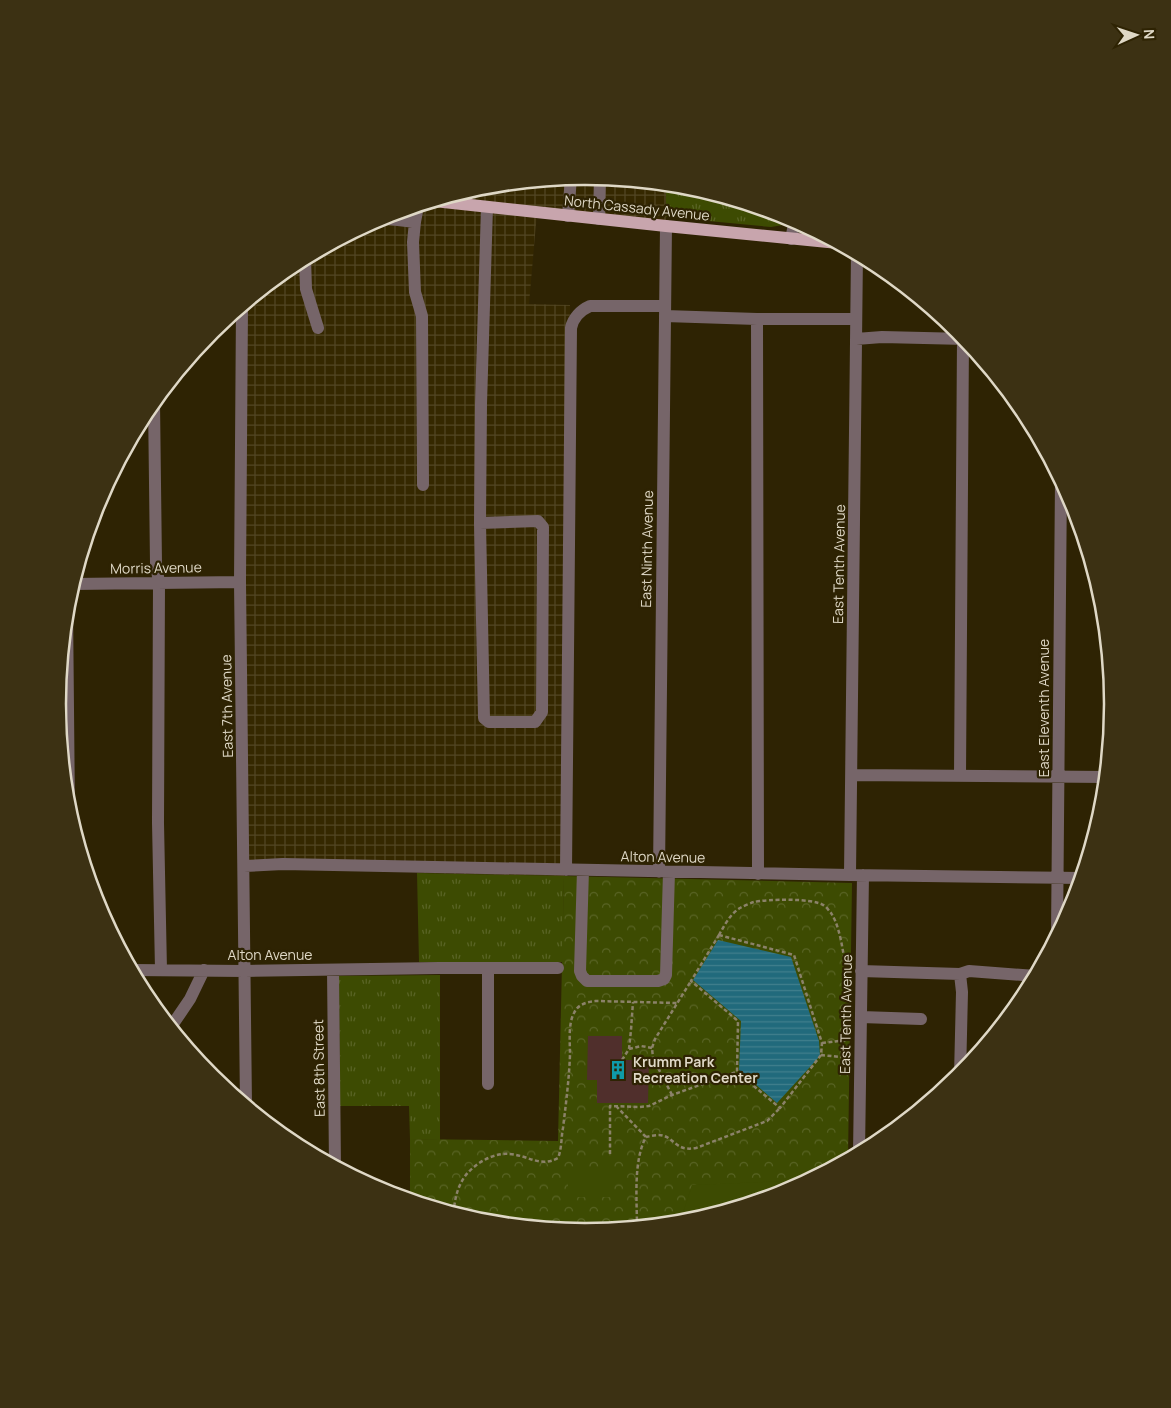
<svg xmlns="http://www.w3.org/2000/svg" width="1171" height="1408" font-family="Manrope,sans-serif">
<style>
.industrial{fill:url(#industrial-grid)}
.grass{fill:url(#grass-tufts)}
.park{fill:url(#park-crowns)}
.pitch{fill:#3d4b02}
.water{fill:url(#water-rules)}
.building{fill:#502f2c}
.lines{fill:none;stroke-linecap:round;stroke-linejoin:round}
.path{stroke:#8b8269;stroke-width:2.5;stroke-dasharray:4 2.5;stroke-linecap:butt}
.minor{stroke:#766569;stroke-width:12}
.major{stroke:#c8a5ad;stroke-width:12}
.labels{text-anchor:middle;stroke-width:4.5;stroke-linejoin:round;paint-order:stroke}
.street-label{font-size:14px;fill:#dfd8c6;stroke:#2e2303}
.poi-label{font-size:14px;font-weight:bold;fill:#dfd8c6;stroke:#2e2303;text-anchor:start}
.rim{fill:none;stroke:#dfd8c6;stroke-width:2.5}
</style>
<defs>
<pattern id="industrial-grid" width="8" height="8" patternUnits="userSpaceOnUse" patternTransform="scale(1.25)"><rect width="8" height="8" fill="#352800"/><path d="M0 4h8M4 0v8" fill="none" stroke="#524624"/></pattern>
<pattern id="grass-tufts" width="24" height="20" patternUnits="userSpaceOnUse" patternTransform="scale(1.25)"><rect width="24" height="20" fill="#3d4b02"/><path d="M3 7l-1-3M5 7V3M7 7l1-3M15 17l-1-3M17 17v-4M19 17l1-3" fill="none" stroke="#596425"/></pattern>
<pattern id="park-crowns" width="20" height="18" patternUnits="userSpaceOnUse" patternTransform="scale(1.25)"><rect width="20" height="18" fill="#3d4b02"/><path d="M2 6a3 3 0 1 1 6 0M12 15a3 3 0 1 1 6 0" fill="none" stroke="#596425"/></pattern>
<pattern id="water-rules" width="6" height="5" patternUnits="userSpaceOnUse" patternTransform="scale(1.25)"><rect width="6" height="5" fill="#216a7c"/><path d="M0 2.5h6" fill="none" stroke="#417f8d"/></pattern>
</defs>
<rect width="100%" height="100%" fill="#2e2303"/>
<!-- industrial -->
<path class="industrial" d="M 586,176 L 666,184 L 666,226 L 537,212 L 529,304 L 570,305 L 564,876 L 417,873 L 415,868 L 245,868 L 241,307 L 292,265 L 384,216 L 483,186 Z"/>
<!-- grass -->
<path class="grass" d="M 666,184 L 689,186 L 788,216 L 790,218 L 783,225 L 771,227 L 666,217 Z
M 417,873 L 564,876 L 563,962 L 419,962 Z
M 440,975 L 440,1140 L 410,1139 L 409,1106 L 340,1106 L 339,976 Z"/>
<!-- park -->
<path class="park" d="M 564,876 L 852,883 L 848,1159 L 787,1192 L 688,1222 L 585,1232 L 482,1222 L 410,1200 L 410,1139 L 558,1141 Z"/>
<!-- pitch -->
<path class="pitch" d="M 568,1167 L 613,1167 L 613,1197 L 568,1197 Z
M 810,1180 L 787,1192 L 688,1222 L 682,1222 L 682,1216 L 692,1185 Z"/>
<!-- water -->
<path class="water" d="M 718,940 L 791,957 L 819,1041 L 820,1056 L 777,1103 L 739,1070 L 741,1021 L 693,980 Z"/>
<!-- building -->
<path class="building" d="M 588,1036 L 622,1036 L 622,1060 L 649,1060 L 648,1103 L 597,1103 L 597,1080 L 587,1080 Z"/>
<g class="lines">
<!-- path -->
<path class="path" d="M 719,935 L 794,955 L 822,1043 L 821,1055 L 780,1108 L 737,1072 L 738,1021 L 691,981 Z
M 719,935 C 724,926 730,914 740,908 C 744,906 750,903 754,902 C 767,899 813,898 823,905 C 826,906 829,911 831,913 C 843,930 847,979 848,1000
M 822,1043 L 848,1040
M 629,1049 L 641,1046 L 652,1048
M 821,1055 L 850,1058
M 622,1060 L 629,1049 L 631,1030 L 633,1002
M 672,1095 L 653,1058 L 652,1048 L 655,1039 L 691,981
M 616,1106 L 646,1137
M 610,1154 L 610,1106 L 639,1107 L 649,1106 L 672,1095 L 736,1072
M 453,1213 C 455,1202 456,1192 461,1183 C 468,1167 492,1152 509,1154 C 528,1155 540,1168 558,1158 C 562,1148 561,1138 563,1128 C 566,1103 569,1080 570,1055 C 570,1042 568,1024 574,1013 C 578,1004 587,1002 596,1001 L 677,1003
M 637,1227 C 637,1200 633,1161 646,1137 C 650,1136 655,1135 659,1135 C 675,1136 674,1152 696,1148 L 767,1121 L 780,1108"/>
<!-- minor -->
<path class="minor" d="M 568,216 L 571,177
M 381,218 L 415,222 L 418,206
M 599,219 L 600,177
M 415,222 L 413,242 L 415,292 L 422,316 L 423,485
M 791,239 L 795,220
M 305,258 L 306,289 L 318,328
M 242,306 L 240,582 L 246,1105
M 665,316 L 757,319 L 856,319
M 757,319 L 758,874
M 856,339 L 882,337 L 966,339
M 154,402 L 156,564 L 159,583 L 158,823 L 161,970
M 480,523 L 538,521 L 543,527 L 542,712 L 535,722 L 489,722 L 484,718 L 480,523 L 481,404 L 487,207
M 73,584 L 240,582
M 67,605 L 69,812
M 852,775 L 1106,777
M 960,776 L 963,339
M 244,866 L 283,864 L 850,875 L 1082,878
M 566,870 L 571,328 C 573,318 581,310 590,306 L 665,306
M 583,870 L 580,971 L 582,976 L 587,981 L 658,981 L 664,979 L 666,975 L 669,872
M 659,872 L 666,226
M 850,875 L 857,253
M 1057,936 L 1061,480
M 488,968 L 488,1084
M 132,970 L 245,971 L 439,968 L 558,968
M 333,970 L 335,1166
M 861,971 L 960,974
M 861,1017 L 921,1019
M 171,1027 L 190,999 L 204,970
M 960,1076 L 962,992 L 960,974 L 969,971 L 1036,976
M 859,1153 L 863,875"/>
<!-- major -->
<path class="major" d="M 434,201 L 666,226 L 838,243"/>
</g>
<!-- icons -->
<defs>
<g id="building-bare" transform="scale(1.5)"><path d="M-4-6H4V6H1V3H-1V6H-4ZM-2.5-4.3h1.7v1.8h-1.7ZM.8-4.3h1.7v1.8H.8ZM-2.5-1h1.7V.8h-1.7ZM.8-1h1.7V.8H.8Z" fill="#0f9aa8" stroke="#2e2303" stroke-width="2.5" paint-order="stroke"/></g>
</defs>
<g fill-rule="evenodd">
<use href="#building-bare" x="618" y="1070"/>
</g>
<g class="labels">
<!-- street labels -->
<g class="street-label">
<text transform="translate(637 208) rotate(6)" y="5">North Cassady Avenue</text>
<text transform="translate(647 549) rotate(-89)" y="5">East Ninth Avenue</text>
<text transform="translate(839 564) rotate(-89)" y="5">East Tenth Avenue</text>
<text transform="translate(156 568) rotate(-1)" y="5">Morris Avenue</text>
<text transform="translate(227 706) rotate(-91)" y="5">East 7th Avenue</text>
<text transform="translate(1044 708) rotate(-90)" y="5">East Eleventh Avenue</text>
<text transform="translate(663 857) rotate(1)" y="5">Alton Avenue</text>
<text x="270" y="960">Alton Avenue</text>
<text transform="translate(846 1014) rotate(-89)" y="5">East Tenth Avenue</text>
<text transform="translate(319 1068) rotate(-91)" y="5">East 8th Street</text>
</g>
<!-- poi labels -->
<g class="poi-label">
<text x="633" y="1067">Krumm Park<tspan x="633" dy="16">Recreation Center</tspan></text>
</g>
</g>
<!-- crop -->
<path d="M0 0H1171V1408H0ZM66 704a519 519 0 1 1 1038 0a519 519 0 1 1-1038 0Z" fill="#3c3113" fill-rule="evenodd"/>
<path class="rim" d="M66 704a519 519 0 1 1 1038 0a519 519 0 1 1-1038 0Z"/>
<!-- north arrow -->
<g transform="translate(1136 35) rotate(87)" stroke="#2e2303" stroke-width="4" paint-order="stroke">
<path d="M0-4L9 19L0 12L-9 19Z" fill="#dfd8c6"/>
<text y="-8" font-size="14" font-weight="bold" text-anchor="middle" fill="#dfd8c6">N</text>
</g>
</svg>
